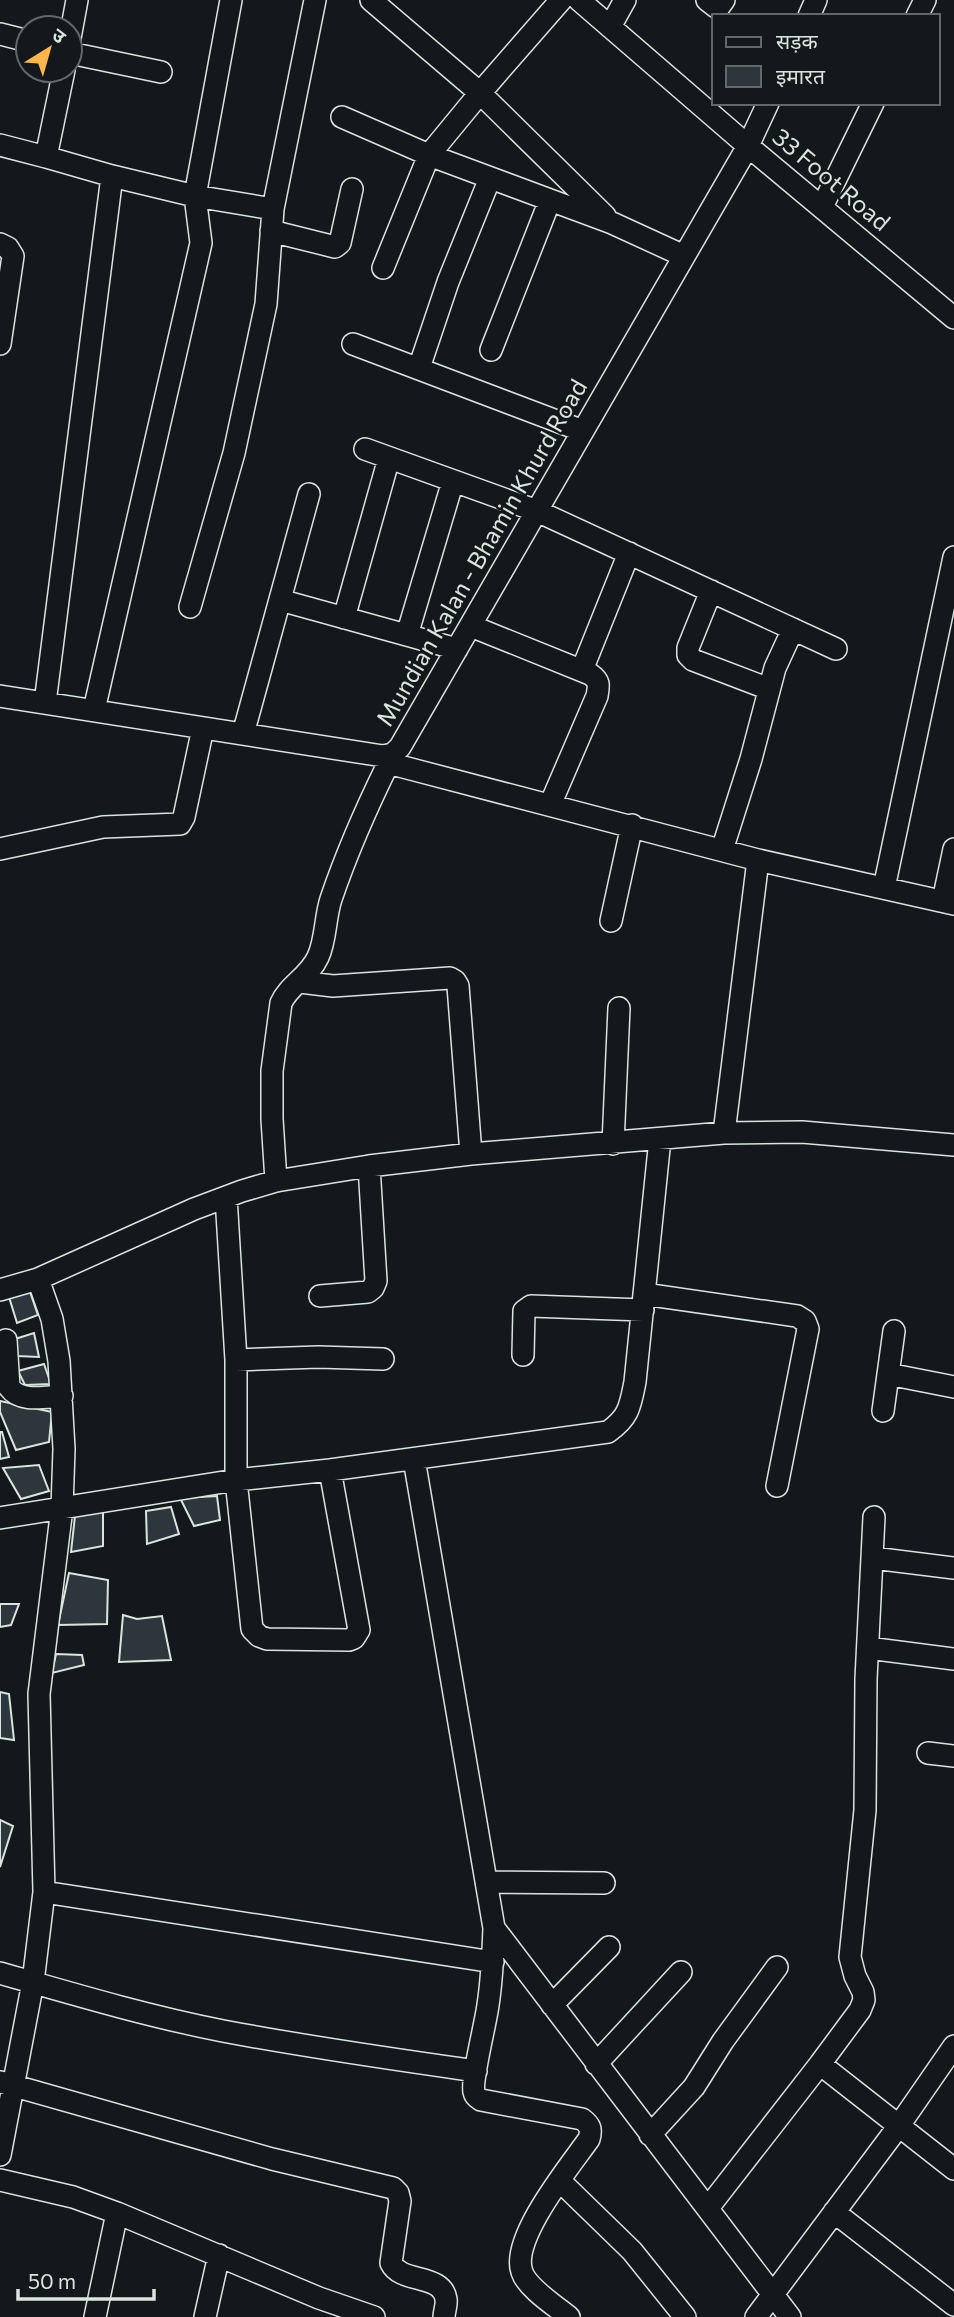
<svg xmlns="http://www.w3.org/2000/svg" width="954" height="2317" font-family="Commissioner,'Noto Sans Devanagari',sans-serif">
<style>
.building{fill:#2c363c;stroke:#d8e6dc;stroke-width:2}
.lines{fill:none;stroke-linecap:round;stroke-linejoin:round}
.minor-casing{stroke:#d8e6dc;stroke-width:24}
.minor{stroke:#14181c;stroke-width:21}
.labels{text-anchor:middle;stroke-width:5;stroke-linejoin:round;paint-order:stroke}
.street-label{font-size:24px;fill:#d8e6dc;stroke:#14181c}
</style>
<rect width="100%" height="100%" fill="#14181c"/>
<!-- building -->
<path class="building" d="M 29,1289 L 38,1315 L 17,1323 L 9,1297 Z
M 34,1333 L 39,1357 L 17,1356 L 12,1340 Z
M 44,1364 L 51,1384 L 25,1385 L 18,1371 Z
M 0,1401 L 52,1412 L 49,1442 L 16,1450 L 0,1412 Z
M 0,1432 L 2,1432 L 9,1457 L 0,1459 Z
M 39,1465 L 49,1491 L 21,1499 L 3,1468 Z
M 217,1496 L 220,1520 L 194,1526 L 180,1498 Z
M 171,1507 L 179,1534 L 147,1544 L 146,1511 Z
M 103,1508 L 103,1546 L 71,1552 L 75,1516 Z
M 69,1573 L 108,1580 L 107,1624 L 58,1625 Z
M 0,1604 L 19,1604 L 11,1625 L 0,1627 Z
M 123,1615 L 137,1619 L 162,1616 L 171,1660 L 119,1662 Z
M 56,1654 L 82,1655 L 84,1665 L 52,1673 Z
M 0,1692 L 9,1694 L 14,1740 L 0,1738 Z
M 0,1820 L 13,1826 L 0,1867 Z"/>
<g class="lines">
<!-- minor casing -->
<g class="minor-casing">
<path id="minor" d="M 371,0 L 480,93 L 605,216
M 561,0 L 480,93 L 429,155 L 612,223 L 684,256
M 579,0 L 748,146 L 954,318
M 707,0 L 716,7 L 719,7 L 724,0
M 809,16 L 816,0
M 917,16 L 925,0
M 610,27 L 625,0
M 0,34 L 28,41
M 70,38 L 77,0
M 70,53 L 161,72
M 342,117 L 429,155 L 383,268
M 0,145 L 46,157
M 112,176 L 195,196 L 273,209
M 822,207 L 873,103
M 271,231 L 335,247 L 340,243 L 352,189
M 0,244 L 8,248 L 13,256 L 0,344
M 353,344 L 583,431
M 491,350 L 550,200
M 419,368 L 448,282 L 490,178
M 365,449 L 537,511 L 836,649
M 711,591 L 688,648 L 688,655 L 693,660 L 769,689
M 280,600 L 457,649
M 190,607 L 234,453 L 266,304 L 273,209 L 315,0
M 344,618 L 389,458
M 471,626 L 590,674 C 600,681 599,685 597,696 L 550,805
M 407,635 L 453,481
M 582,670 L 629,553
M 0,696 L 383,756 L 393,754 L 400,747 L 748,146 L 768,103
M 45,703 L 112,176 L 46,157 L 64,70
M 94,710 L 201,243 L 195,196 L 231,0
M 243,734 L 309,494
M 388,763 L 758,860 L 724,1133
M 0,849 L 103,827 L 180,824 L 184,817 L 203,728
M 722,850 L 751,759 L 775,668 L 793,629
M 758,860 L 954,904
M 884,888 L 954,557
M 943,901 L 954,849
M 611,921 L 632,825
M 300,982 L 333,986 L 450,978 L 455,981 L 458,986 L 471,1154
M 613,1144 L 619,1008
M 276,1181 L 272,1119 L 272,1071 L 281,1003 C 289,985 309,977 318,957 C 326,940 325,917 331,899 C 348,849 369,802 393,754
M 226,1197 L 236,1360 L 236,1480 L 252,1629 L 259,1636 L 267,1639 L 349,1640 L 354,1638 L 359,1630 L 330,1470
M 0,1290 L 38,1279 L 194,1209 L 242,1191 L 276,1181 L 369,1166 L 471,1154 L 724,1133 L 802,1132 L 954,1145
M 644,1294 L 797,1316 L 805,1321 L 808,1329 L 777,1486
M 320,1296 L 368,1292 L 373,1288 L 376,1281 L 369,1166
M 6,1340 L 9,1387 C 20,1403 45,1397 62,1396
M 523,1355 L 524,1311 L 531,1306 L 643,1310
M 236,1360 L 318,1357 L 383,1359
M 888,1374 L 954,1387
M 883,1411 L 894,1331
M 414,1459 L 494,1928 L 790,2317
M 0,1518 L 236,1480 L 330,1470 L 608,1432 C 629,1417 630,1407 635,1382 L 660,1139
M 873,1558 L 954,1568
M 868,1648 L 954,1659
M 928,1753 L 954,1756
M 486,1882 L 604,1883
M 44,1892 L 493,1962
M 494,1928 C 493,1954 492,1980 488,2005 C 486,2022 471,2080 474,2092 C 475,2097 478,2098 481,2100 L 582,2119 C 590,2125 592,2129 589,2139 C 570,2166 510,2239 522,2272 C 527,2288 557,2307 569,2317
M 0,1973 C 73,1994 147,2016 223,2031 C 307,2047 391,2059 476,2071
M 552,2005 L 609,1947
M 596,2064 L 681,1972
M 820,2064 L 954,2169
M 1,2082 L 272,2159 L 393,2188 L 398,2193 L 400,2201 L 391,2263 C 401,2284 442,2273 446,2299 C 447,2305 444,2312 444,2317
M 650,2135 L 694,2087 L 723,2041 L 777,1967
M 0,2155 L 33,1982 L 44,1892 L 39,1694 L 62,1508 L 64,1449 L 59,1361 L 52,1319 L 38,1279
M 0,2180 L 73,2197 L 117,2213 L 319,2298 L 374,2317
M 560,2181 L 632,2251 L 685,2317
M 708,2208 L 820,2064 L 860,2010 L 864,2000 L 863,1992 L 855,1976 L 850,1957 L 865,1810 L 866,1679 L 874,1517
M 834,2212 L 954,2305
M 95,2317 L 117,2213
M 205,2317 L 219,2255
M 756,2317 L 898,2127 L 954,2046"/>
</g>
<!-- minor -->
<use href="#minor" class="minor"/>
</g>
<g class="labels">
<!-- street labels -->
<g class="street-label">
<text transform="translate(831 180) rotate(40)" y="8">33 Foot Road</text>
<text transform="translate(482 553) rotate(-60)" y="8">Mundian Kalan - Bhamin Khurd Road</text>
</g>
</g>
<!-- legend -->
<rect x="712" y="14" width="228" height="91" fill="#14181c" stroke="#626a69" stroke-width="2"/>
<rect x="726" y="37" width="35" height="10" fill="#14181c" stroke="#626a69" stroke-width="2"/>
<text x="776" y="49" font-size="21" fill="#d8e6dc">सड़क</text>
<rect x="726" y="66" width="35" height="21" fill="#2c363c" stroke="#626a69" stroke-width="2"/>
<text x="776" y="84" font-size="21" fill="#d8e6dc">इमारत</text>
<!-- north arrow -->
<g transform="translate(49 49) rotate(37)"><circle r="33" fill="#14181c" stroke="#626a69" stroke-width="2"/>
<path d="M0-5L12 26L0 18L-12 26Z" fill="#ffb74d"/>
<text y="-10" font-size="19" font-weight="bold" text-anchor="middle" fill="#d8e6dc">उ</text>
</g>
<!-- scale -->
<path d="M18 2289v10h136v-10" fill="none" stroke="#d8e6dc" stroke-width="3.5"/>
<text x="28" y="2289" font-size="21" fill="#d8e6dc" stroke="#14181c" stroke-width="5" paint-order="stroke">50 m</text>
</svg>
